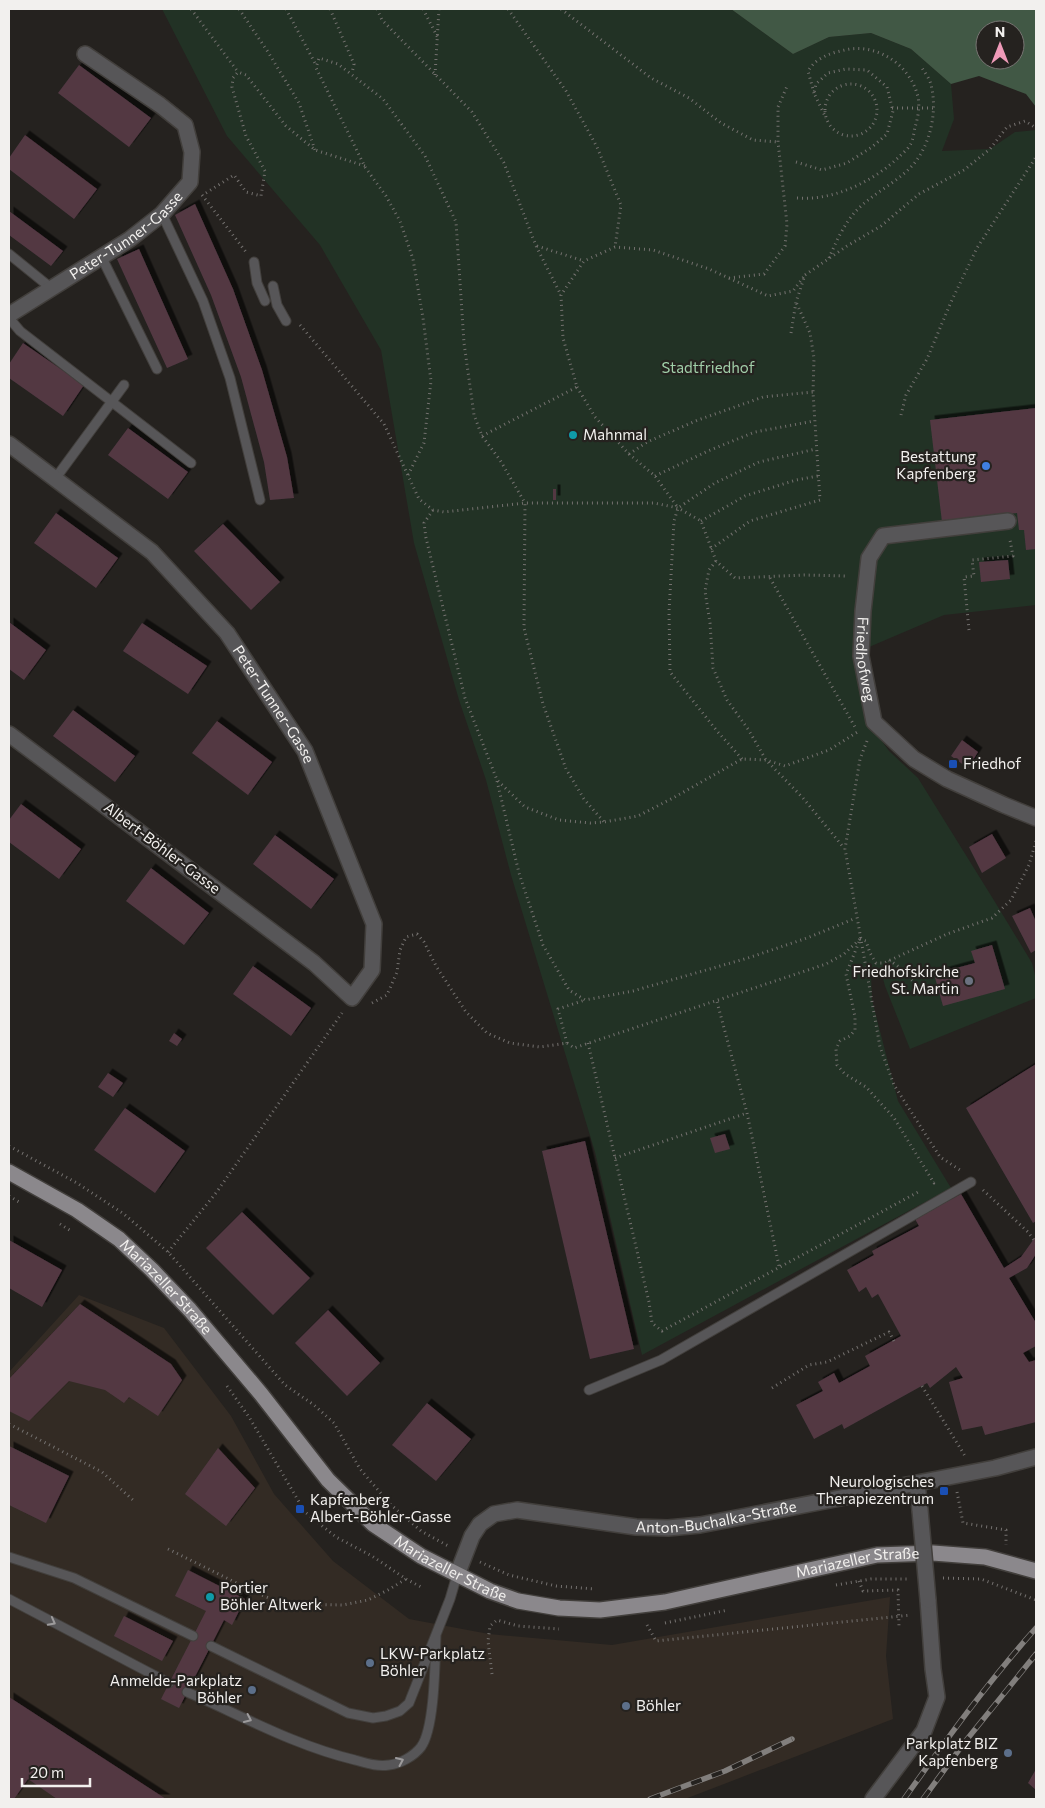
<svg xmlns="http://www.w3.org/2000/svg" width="1045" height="1808" font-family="Commissioner,sans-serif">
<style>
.built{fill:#332b24}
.green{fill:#223225}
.forest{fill:#415845;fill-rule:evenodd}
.building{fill:#523843;filter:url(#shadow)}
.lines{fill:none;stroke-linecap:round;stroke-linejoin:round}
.lane-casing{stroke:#423f3c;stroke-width:11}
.street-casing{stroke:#423f3c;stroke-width:18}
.primary-casing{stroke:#423f3c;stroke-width:18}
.path{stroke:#74716f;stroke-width:3;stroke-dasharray:1 4;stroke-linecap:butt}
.lane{stroke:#575658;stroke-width:9}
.street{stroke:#575658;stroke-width:15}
.primary{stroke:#8b888c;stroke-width:15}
.rail-casing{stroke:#827f7d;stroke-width:5.5}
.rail{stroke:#25221f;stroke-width:4;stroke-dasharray:11;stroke-linecap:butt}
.street-bridge-casing{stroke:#423f3c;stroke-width:18;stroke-linecap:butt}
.street-bridge{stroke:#575658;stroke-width:15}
.oneway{stroke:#9d9b9c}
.culture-dot{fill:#0f9aa8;stroke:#25221f;stroke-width:2}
.shop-dot{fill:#3f7fe0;stroke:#25221f;stroke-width:2}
.transit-dot{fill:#1a4fb4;stroke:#25221f;stroke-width:2}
.worship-dot{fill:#6b7280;stroke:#25221f;stroke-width:2}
.service-dot{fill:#5c6f8a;stroke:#25221f;stroke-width:2}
.labels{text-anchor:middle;stroke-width:4.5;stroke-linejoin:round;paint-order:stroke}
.street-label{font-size:15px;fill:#f2f0ee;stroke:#25221f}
.park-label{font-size:15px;fill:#a1cfa9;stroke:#25221f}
.poi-label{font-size:15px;fill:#f2f0ee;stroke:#25221f;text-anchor:start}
</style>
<defs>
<filter id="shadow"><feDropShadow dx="4.5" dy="-4.5" stdDeviation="0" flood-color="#0009"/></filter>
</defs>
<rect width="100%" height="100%" fill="#25221f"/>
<!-- built -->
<path class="built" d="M 79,1295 L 164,1328 L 231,1416 L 274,1494 L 333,1561 L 409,1619 L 489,1634 L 612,1645 L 890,1597 L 886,1656 L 893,1719 L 685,1799 L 9,1799 L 9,1372 Z"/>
<!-- green -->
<path class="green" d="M 162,9 L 731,9 L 793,54 L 829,37 L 871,33 L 911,49 L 951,84 L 954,119 L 942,151 L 990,149 L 1015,132 L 1036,130 L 1036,605 L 944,615 L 855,653 L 859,689 L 869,723 L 889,751 L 918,778 L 995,902 L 1032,963 L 1036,979 L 1036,998 L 910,1049 L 885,986 L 881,971 L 871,975 L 872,1000 L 898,1101 L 951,1188 L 642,1355 L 595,1152 L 511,875 L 486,780 L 459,700 L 414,543 L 381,350 L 320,245 L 227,136 Z"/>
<!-- forest -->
<path class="forest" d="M 731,9 L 1036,9 L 1036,107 L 1026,94 L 979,76 L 951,84 L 911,49 L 871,33 L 829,37 L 793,54 ZM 985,30 L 1015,30 L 1015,60 L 985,60 Z"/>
<!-- building -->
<path class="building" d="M 79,65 L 151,118 L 129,147 L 58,93 Z
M 25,135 L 97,189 L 74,219 L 9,169 L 9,158 Z
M 195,204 L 233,289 L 262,370 L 287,457 L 294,498 L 270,500 L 264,462 L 241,377 L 211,295 L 175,215 Z
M 9,211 L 63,251 L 51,266 L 9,235 Z
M 139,249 L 188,359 L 167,368 L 117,259 Z
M 23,343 L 84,385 L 63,416 L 9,378 L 9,364 Z
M 1036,408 L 1036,549 L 1026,550 L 1024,530 L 1019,530 L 1017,513 L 942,522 L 930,420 Z
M 128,428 L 188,472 L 168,499 L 108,455 Z
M 553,489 L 556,489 L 556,500 L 553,500 Z
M 56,513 L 118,558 L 96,588 L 34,543 Z
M 223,524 L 280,582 L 251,610 L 194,551 Z
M 1008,560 L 1010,579 L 981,582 L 979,562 Z
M 9,622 L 46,650 L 24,680 L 9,669 Z
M 142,623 L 207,666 L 188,694 L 123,651 Z
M 73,710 L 135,756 L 115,782 L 53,736 Z
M 217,721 L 272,762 L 248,795 L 192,753 Z
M 962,740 L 978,752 L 968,768 L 951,756 Z
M 21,804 L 81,849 L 59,879 L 9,842 L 9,820 Z
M 992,834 L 1006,858 L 982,873 L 969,847 Z
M 275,835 L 334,879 L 311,909 L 253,864 Z
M 151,868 L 209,913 L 184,945 L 126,901 Z
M 1030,908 L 1036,922 L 1036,950 L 1031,953 L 1012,916 Z
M 992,945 L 1005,989 L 943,1006 L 934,974 L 975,963 L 971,951 Z
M 253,966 L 311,1008 L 291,1036 L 233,994 Z
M 174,1033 L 182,1039 L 177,1046 L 169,1041 Z
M 1036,1064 L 1036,1221 L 1033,1223 L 966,1108 Z
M 108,1073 L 123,1083 L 113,1097 L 98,1087 Z
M 125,1108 L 185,1151 L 155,1193 L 94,1150 Z
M 725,1134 L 730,1149 L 715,1153 L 710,1138 Z
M 585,1141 L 634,1349 L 590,1359 L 542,1151 Z
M 961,1194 L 1004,1268 L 1021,1257 L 1036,1236 L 1036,1254 L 1027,1268 L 1009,1278 L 1036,1323 L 1036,1346 L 1023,1353 L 1029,1362 L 1036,1360 L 1036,1422 L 985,1435 L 982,1426 L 962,1430 L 949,1382 L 963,1378 L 956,1367 L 930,1388 L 927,1383 L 844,1429 L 842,1424 L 814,1439 L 796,1405 L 823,1391 L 818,1382 L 834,1373 L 839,1383 L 870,1366 L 865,1356 L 901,1336 L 878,1294 L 872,1298 L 866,1287 L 859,1292 L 847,1270 L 874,1255 L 872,1251 L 919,1226 L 915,1219 Z
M 242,1212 L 310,1278 L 273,1315 L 206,1248 Z
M 9,1240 L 62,1270 L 42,1307 L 9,1288 Z
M 80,1304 L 171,1364 L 182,1380 L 158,1416 L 129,1397 L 124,1403 L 105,1390 L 69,1381 L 29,1421 L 9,1411 L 9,1379 Z
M 328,1310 L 380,1363 L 347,1396 L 295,1343 Z
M 427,1403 L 471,1439 L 436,1481 L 392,1445 Z
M 9,1446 L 69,1476 L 46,1523 L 9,1505 Z
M 218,1448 L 255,1488 L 226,1526 L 185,1494 Z
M 188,1570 L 245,1599 L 232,1625 L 224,1620 L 179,1708 L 161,1699 L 206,1611 L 175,1596 Z
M 124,1616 L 173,1641 L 162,1661 L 114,1636 Z
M 9,1697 L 166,1799 L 57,1799 L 28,1779 L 14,1799 L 9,1799 Z
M 1036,1769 L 1036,1790 L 1028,1783 Z"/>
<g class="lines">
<!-- lane casing -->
<g class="lane-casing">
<path id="lane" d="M 162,214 L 203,301 L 230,378 L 260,500
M 9,254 L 51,288
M 101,256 L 157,369
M 254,262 L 257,283 L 265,301
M 273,286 L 277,305 L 286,321
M 9,318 L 20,331 L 191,463
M 55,479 L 124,385
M 589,1390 L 661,1360 L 971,1182
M 9,1557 L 74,1578 L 193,1636
M 9,1599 L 169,1683
M 211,1646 L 348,1713 L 373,1718 L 386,1716 L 400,1711 L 409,1703 L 450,1599 L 457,1575
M 187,1692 C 242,1716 296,1746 355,1760 C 366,1763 377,1767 389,1765 C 400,1764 414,1756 421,1747 C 435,1728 435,1660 436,1635"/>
</g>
<!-- street casing -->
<g class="street-casing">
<g id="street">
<path id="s1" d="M 9,315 L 130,239 L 162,214 L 190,182 L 192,152 L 185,125 L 160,105 L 85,54"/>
<path id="s2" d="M 9,444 L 152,552 L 227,633 L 305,751 L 374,924 L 372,970 L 352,998 L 314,963 L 9,734"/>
<path id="s3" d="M 1008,521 L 883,536 L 869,558 L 863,611 L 861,656 L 874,722 L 914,759 L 947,779 L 1004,805 L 1036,818"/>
<path d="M 917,1483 L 920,1510"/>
<path id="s4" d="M 457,1575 L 472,1536 L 480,1524 L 494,1514 L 517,1510 L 636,1527 L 668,1528 L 700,1525 L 995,1468 L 1036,1457"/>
<path d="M 873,1799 L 924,1731 L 937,1697 L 933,1669 L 928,1600"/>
</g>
</g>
<!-- primary casing -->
<g class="primary-casing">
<g id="primary">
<path id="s5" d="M 9,1172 L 77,1210 L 119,1239 L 152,1270 L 190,1310 L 261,1394 L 328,1480 L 373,1524 L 421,1556 L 490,1591 L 518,1601 L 559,1608 L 600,1610 L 665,1602 L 877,1555 L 933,1553 L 985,1557 L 1036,1571"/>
</g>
</g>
<!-- path -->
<path class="path" d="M 191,9 L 238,72
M 239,9 L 268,52 L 299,103 L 315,150
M 286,9 L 316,65
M 330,9 L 354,64 L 352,73
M 377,9 L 382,20 L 472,112 L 504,163 L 536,246 L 561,295
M 423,9 L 438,38
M 508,9 L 566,91 L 597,147 L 621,205 L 615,247
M 561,9 L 651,78 L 689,98 L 721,123 L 753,140 L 778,142
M 435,75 L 439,9
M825 110a26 26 0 1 1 52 0a26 26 0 1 1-52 0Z
M 892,108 L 933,108
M 796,162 L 822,170 L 847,163 L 872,147 L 887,134 L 893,111 L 887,87 L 867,70 L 846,69 L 828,73 L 816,84 L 814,93 L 826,118
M 206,193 L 234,175 L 246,192 L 261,196 L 265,171 L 246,136 L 232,87 L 233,78 L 238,72 L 246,75 L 286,126 L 315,150 L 365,166
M 202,195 L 246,252
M 797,198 C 834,201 874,181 900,156 C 903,153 908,149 910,145 C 913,141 914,132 915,127 C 918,118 920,106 918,97 C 911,67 881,45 850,49 C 834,52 817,56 808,71 L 814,93
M 537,246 L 584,261
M 829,258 C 836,242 844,224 856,211 C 872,194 894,184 910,168 C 930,148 938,112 931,85 C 930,79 925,73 922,68
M 729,278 L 764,274 L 785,246 L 787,224 L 778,142 L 778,107 L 788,84
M 300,325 L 384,424 L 419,499 L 433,510 L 444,512 L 525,503 L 654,503 L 678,508 L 701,521 L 716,561 L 735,578 L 804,575 L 848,576
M 791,333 L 796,302 L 805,275 L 847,246 L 881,226 L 919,194 L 964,170 L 990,149 L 1007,127 L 1025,121 L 1036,128
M 577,387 L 595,417 L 629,454 L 655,476 L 678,508
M 901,415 L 906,395 L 927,359 L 951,302 L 977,248 L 1036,157
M 482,436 L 577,387 L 563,338 L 561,295 L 584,261 L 615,247 L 653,250 L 709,269 L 768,296 L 793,291 L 805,275
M 629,454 L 647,442 L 698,420 L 763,397 L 813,392
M 408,475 L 424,443 L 431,381 L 423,318 L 413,259 L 400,221 L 386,196 L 365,167 L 316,68 L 319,58 L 338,64 L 383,99 L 425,156 L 456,222 L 464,343 L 474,415 L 482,436 L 500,460 L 525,503 L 524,628 L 543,704 L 566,769 L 584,799 L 604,822
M 655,476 L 708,451 L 755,432 L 814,421
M 433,510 L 424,523 L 426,538 L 465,698 L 497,780 L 525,807 L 559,820 L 590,823 L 604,822 L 638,816 L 673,798 L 742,759 L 766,760 L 785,766 L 829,750 L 859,731
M 701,521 L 745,496 L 796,480 L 818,476
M 711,549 L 750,521 L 820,500 L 813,392 L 814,358 L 810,333 L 796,302
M 716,561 L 709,570 L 705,591 L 710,623 L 713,668 L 727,700 L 748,729 L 766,760 L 803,798 L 844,848
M 770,578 L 855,727
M 969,630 L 964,577 L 974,576 L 972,560 L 1013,556 L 1010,540
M 867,741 L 860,759 L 845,849 L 880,1047 L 894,1085 L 940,1157 L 960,1170
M 742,759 L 717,731 L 670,672 L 669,612 L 674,521 L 678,508 L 715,483 L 759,462 L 816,449
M 497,781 L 519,873 L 543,945 L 569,990 L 585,1000 L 633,991 L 748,958 L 807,938 L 856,918
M 860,939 L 866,941 L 870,953 L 876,963 L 884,963 L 947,934 L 992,918 L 1011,900 L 1029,865 L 1036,841
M 859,942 L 846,974 L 855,1017 L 855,1030 L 850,1036 L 840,1041 L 836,1049 L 837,1065 L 845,1074 L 866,1087 L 894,1118 L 934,1183 L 936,1182
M 889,960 C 895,964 901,968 905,973 C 917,985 919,992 938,989
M 717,1002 L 747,1113 L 779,1266
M 372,1003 L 387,995 L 397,972 L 400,950 L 406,937 L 417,934 L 424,942 L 436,966 L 466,1012 L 487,1033 L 510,1043 L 540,1047 L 567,1043 L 574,1048 L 826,964 L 844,954 L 860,939
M 567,1043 L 558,1009 L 585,1000
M 588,1043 L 649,1302 L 652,1323 L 662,1331 L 920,1191
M 9,1146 L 77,1183 L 124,1214 L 168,1252 L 285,1385 L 314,1405 L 334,1423 L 360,1469 L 390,1504 L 421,1531 L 450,1547
M 615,1158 L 747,1113
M 983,1190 L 1028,1232 L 1036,1243
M 9,1196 L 19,1202
M 60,1224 L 71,1231
M 168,1252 L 216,1193 L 342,1013
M 227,1386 L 249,1417 L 305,1512 L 336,1537 L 372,1556 L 406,1579 L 423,1588
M 922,1386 L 965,1456
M 772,1388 L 809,1365 L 827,1362 L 889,1332 L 894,1341
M 9,1424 L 102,1472 L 134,1501
M 957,1492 L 963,1523 L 1006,1530 L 1006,1545
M 168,1549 L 259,1594 L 284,1604 L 343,1605 L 368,1600 L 388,1590 L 406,1579
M 480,1562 L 509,1575 L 556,1586 L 595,1589
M 943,1578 L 981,1579 L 1036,1600
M 859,1581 L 863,1591 L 898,1590 L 899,1627
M 836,1585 L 871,1579 L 909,1579
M 665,1623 L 728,1610
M 647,1625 L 656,1641 L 911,1615
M 492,1674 L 488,1641 L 490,1626 L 497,1620 L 518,1626 L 559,1629"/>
<!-- lane -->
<use href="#lane" class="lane"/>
<!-- street -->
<use href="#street" class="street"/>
<!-- primary -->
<use href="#primary" class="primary"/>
<!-- rail casing -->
<g class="rail-casing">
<path id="rail" d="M 650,1799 L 725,1771 L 792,1739
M 904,1799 C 946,1740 988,1682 1036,1628
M 923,1799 L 964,1743 L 1036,1654"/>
</g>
<!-- rail -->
<use href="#rail" class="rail"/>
<!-- street-bridge casing -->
<g class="street-bridge-casing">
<path id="street-bridge" d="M 920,1510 L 928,1600"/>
</g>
<!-- street-bridge -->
<use href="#street-bridge" class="street-bridge"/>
</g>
<!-- one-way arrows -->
<defs><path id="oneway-chevron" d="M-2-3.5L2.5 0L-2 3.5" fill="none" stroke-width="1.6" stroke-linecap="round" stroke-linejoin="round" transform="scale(1.25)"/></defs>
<g class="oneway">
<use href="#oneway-chevron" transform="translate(52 1622) rotate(28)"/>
<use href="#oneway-chevron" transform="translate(248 1719) rotate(25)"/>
<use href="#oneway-chevron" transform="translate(400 1761) rotate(-24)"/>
</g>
<!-- markers -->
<g class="culture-dot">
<circle cx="573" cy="435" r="5"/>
<circle cx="210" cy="1597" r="5"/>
</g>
<circle class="shop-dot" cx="986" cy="466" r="5"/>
<g class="transit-dot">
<rect x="948" y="759" width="10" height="10" rx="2.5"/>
<rect x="939" y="1486" width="10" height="10" rx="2.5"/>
<rect x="295" y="1504" width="10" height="10" rx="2.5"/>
</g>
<circle class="worship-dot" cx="969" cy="981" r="5"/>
<g class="service-dot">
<circle cx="370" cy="1663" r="5"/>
<circle cx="252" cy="1690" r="5"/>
<circle cx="626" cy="1706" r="5"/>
<circle cx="1008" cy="1753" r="5"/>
</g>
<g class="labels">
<!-- street labels -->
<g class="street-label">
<text dy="5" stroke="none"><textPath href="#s1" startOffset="142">Peter-Tunner-Gasse</textPath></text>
<text dy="5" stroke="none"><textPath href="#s3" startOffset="254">Friedhofweg</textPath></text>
<text dy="5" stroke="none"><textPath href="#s2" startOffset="375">Peter-Tunner-Gasse</textPath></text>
<text transform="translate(162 848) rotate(37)" y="5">Albert-Böhler-Gasse</text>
<text dy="5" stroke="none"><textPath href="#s5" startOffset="196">Mariazeller Straße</textPath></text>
<text dy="5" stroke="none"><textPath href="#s4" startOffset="298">Anton-Buchalka-Straße</textPath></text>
<text dy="5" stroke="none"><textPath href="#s5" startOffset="1021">Mariazeller Straße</textPath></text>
<text dy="5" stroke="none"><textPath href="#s5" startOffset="601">Mariazeller Straße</textPath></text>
</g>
<!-- park labels -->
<g class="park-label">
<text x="708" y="373">Stadtfriedhof</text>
</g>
<!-- poi labels -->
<g class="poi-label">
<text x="583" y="440">Mahnmal</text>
<text x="976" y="462" text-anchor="end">Bestattung<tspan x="976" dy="17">Kapfenberg</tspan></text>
<text x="963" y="769">Friedhof</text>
<text x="959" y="977" text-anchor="end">Friedhofskirche<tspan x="959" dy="17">St. Martin</tspan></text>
<text x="934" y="1487" text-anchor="end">Neurologisches<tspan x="934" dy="17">Therapiezentrum</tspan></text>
<text x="310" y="1505">Kapfenberg<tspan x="310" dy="17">Albert-Böhler-Gasse</tspan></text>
<text x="220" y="1593">Portier<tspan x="220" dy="17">Böhler Altwerk</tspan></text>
<text x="380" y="1659">LKW-Parkplatz<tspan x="380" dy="17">Böhler</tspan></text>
<text x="242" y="1686" text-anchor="end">Anmelde-Parkplatz<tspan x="242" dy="17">Böhler</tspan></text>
<text x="636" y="1711">Böhler</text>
<text x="998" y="1749" text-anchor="end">Parkplatz BIZ<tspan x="998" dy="17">Kapfenberg</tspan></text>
</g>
</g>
<!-- border -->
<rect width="1045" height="1808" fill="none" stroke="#f2f0ee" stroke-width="20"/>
<!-- north arrow -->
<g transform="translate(1000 45)"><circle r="24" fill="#25221f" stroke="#777472"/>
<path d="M0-4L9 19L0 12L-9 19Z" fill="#ef9ab8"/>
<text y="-8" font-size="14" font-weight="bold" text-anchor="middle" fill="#f2f0ee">N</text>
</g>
<!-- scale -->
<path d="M22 1778v8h68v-8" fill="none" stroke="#f2f0ee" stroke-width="2.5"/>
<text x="30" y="1778" font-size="15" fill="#f2f0ee" stroke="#25221f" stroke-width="4" paint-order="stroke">20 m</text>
</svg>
